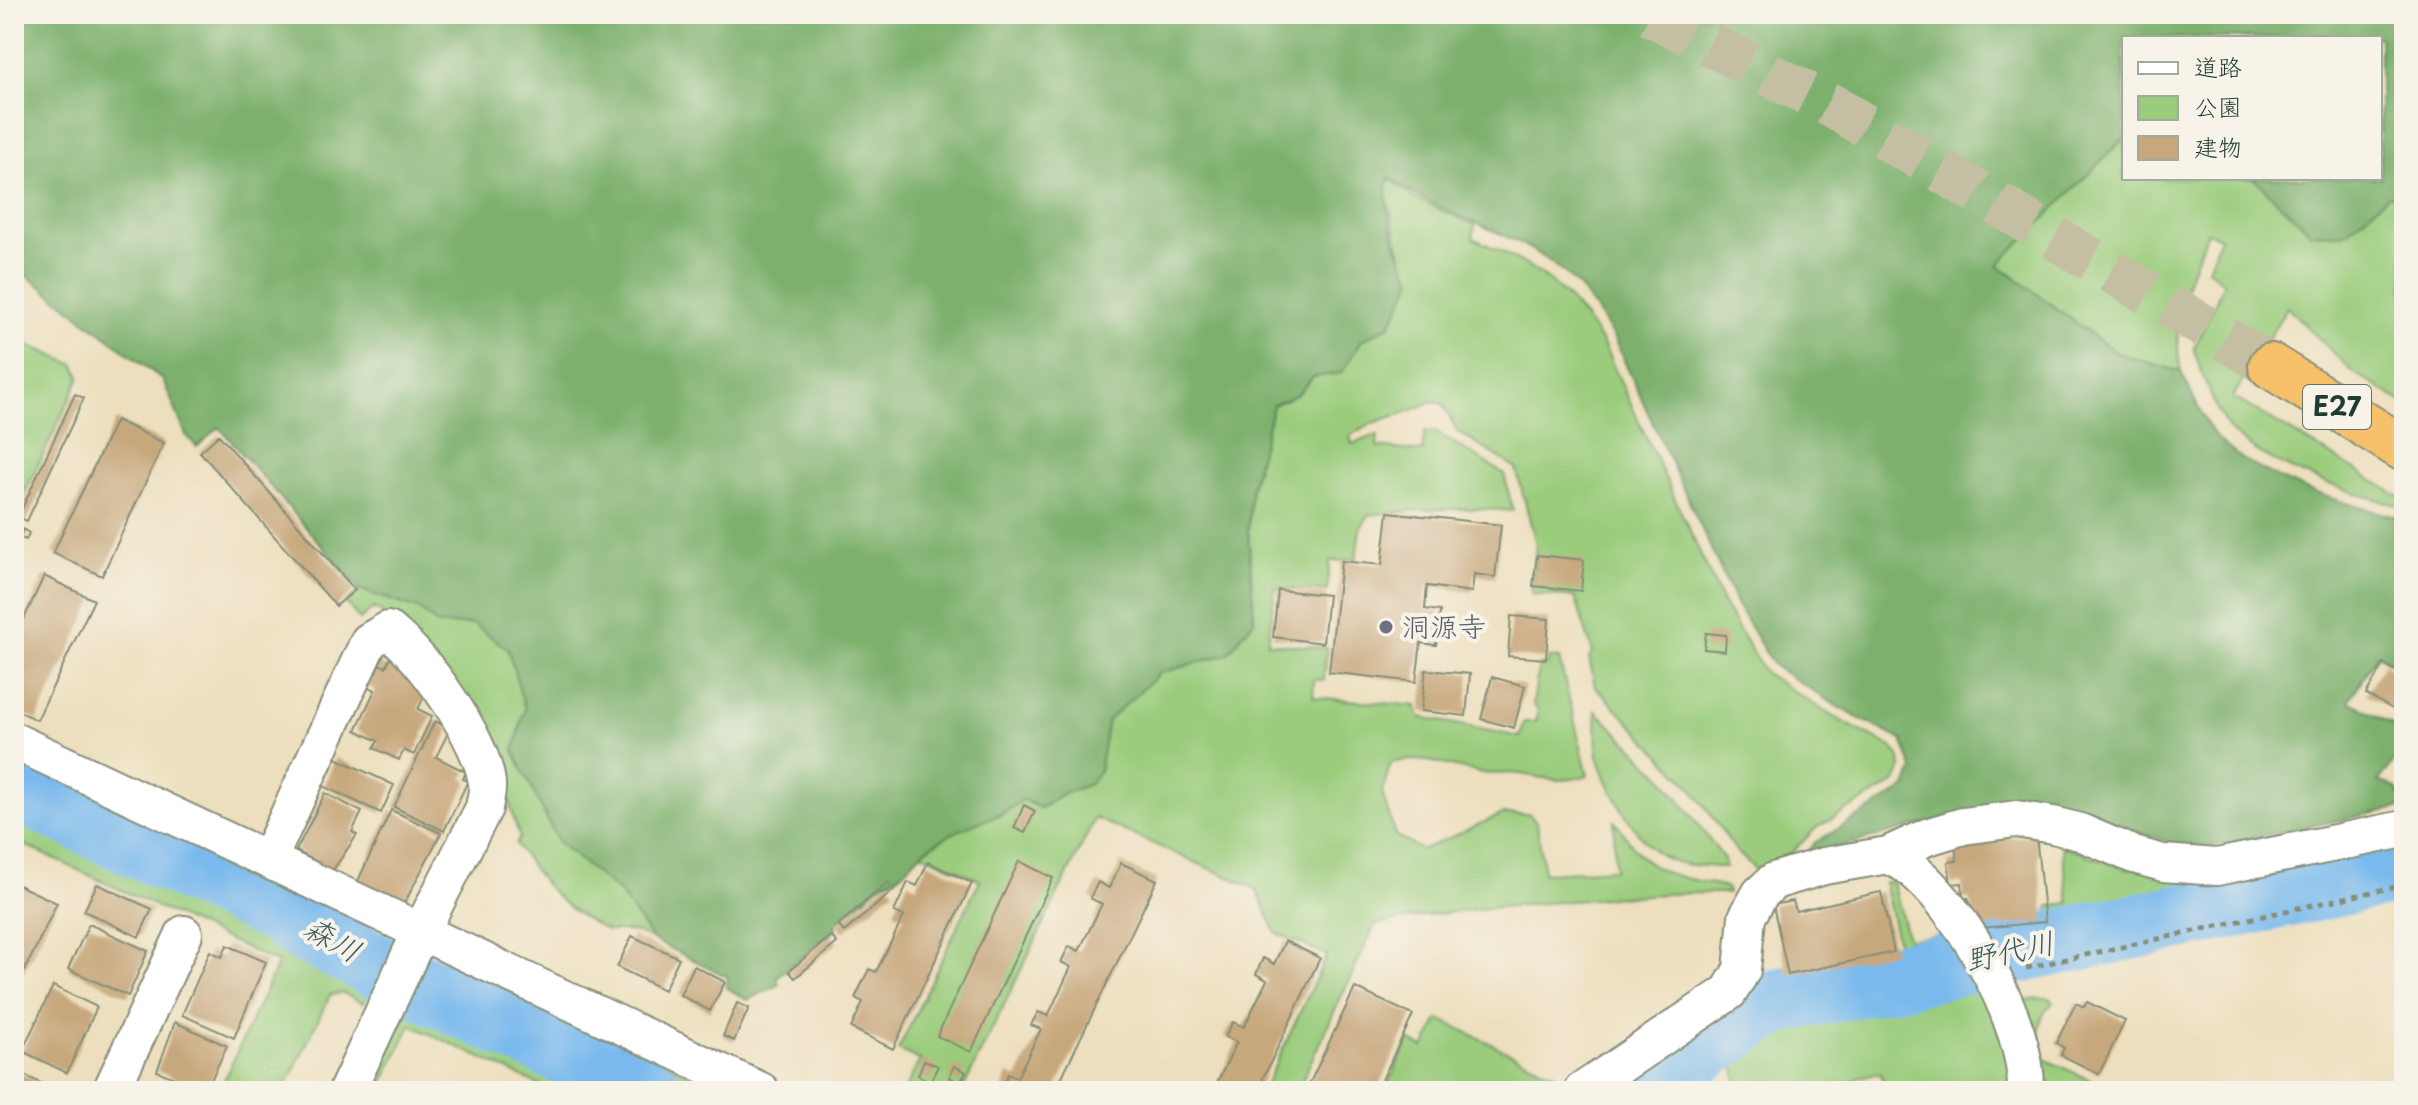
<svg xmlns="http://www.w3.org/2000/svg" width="2418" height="1105" font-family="'Playpen Sans','Klee One',sans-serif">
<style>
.green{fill:#9acc7c;stroke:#5c8458;stroke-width:2}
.forest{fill:#7bb06c;stroke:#4d7650;stroke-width:2}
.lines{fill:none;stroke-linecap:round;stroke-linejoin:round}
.river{stroke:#79b9ed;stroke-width:66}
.building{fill:#c7a87d}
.highway-tunnel{stroke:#c4bfa2;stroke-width:44;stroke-dasharray:44 22;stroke-linecap:butt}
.minor-casing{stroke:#868e78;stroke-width:40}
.highway-casing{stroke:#868e78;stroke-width:48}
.path{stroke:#868e78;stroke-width:5;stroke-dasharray:6 6;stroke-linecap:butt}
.minor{stroke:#fff;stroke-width:36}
.highway{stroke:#f7c06b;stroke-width:44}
.worship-dot{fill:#6b7280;stroke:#f7f3e8;stroke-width:3}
.labels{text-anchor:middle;stroke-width:8;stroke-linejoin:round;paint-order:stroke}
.shield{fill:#f7f3e8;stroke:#60746a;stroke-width:2}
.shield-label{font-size:26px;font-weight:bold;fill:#1f3d34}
.worship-label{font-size:28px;fill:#5b616d;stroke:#f7f3e8;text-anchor:start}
.water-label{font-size:30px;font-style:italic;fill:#365c62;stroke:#f7f3e8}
</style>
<rect width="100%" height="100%" fill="#f7f3e8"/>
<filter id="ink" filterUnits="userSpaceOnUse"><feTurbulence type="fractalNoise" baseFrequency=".0125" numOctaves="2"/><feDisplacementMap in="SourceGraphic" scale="16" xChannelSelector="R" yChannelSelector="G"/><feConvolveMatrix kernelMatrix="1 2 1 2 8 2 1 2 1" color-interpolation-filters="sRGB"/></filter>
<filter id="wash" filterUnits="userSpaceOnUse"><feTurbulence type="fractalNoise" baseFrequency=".006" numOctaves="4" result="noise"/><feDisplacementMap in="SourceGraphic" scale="32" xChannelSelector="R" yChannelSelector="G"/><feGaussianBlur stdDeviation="1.8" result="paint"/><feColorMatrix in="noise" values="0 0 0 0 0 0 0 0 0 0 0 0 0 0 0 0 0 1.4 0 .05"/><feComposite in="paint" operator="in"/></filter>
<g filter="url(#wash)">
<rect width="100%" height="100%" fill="#eddfbd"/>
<!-- green -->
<path class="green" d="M 2124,138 L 2124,178 L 2253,178 L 2311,233 L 2344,234 L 2388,196 L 2404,195 L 2404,403 L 2354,373 L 2287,307 L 2233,397 L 2404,499 L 2404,507 C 2352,493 2273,470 2233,433 C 2217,418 2200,370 2194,348 L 2224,283 L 2208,269 L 2220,237 L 2207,232 C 2187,279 2170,320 2181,372 L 2117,353 L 1998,265 Z
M 1388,177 L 1416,199 L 1475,225 L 1473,238 C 1536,267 1565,284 1603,344 L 1726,609 L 1765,673 L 1835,718 L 1892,747 L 1900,758 L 1901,770 L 1896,782 L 1816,828 L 1782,862 L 1756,870 L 1737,852 L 1691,787 L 1595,686 L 1589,658 L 1593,653 L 1575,597 L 1531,594 L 1536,543 L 1516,468 L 1457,431 L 1443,404 L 1432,401 C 1403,418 1377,416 1350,436 L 1352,444 L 1378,435 L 1377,447 L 1422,452 L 1425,431 L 1434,431 L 1504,474 L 1513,511 C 1464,506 1418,509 1369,515 L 1360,529 L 1356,559 L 1330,561 L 1327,591 L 1275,588 L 1268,643 L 1327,648 L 1324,680 L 1314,680 L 1313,697 L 1416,706 L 1420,717 L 1520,737 L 1524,722 L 1536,722 L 1538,710 L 1533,704 L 1539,665 L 1547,665 L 1549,658 L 1559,659 L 1588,775 C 1563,784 1546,778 1521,774 C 1508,772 1495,775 1483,773 C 1450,768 1424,754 1391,763 L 1382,792 L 1395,835 L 1422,850 L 1502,814 L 1529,814 L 1537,823 L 1544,873 L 1615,869 L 1614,821 C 1625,832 1631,847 1642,857 C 1665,879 1696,879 1726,887 L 1728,893 C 1671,892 1614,897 1557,902 C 1496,907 1435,912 1375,925 L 1297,1091 L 1263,1091 L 1327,955 L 1276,933 L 1256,889 L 1095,818 L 962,1091 L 904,1091 L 920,1060 L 898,1050 L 980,880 L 921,853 L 960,828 L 1003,814 L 1023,799 L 1041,808 L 1062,794 L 1090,784 L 1099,772 L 1107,720 L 1160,673 L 1227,654 L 1254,621 L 1248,529 L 1251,488 L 1273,405 L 1298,394 L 1313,377 L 1341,373 L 1362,340 L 1390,325 L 1404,266 L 1385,191 Z
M 14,339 L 75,365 L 80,377 L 14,516 L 14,413 L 24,392 L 14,387 Z
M 360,590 L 418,609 L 438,625 L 473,624 L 508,649 L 525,709 L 514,751 L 558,842 L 620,893 L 653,940 C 632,929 629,931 610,931 C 606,931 596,924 593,923 C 557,904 538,877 516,844 L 520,837 C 511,815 508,788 497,767 C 477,732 407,624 374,608 L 360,620 L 346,603 Z
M 1596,711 L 1663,778 L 1724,859 L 1725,867 C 1704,866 1683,867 1664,857 C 1637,843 1605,783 1598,755 C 1595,741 1597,725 1596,711 Z
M 14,759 L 290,887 L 380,933 L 387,941 L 390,960 L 309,920 L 304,907 L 14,773 Z
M 14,804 L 380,978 L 372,994 L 369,994 L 363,1003 L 343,993 L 330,995 L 284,1091 L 219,1091 L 278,963 L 14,840 Z
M 2404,841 L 2404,863 L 1986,950 L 1972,931 L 2050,923 L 2049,906 L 2069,903 L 2062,846 L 2127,869 Z
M 2404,876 L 2404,899 L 2066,964 L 2004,983 L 1994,962 Z
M 1884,882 L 1893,882 L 1908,940 L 1952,932 L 1970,954 L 1772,994 L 1626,1091 L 1605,1091 L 1762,976 L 1778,973 L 1780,979 L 1900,954 Z
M 437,960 L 445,960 L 727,1091 L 672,1091 L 430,980 Z
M 1977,966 L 2020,1091 L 1885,1091 L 1881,1074 C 1861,1072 1851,1085 1834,1091 C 1817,1096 1760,1091 1739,1091 L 1731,1048 L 1669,1091 L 1652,1091 L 1776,1008 Z
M 415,991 L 634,1091 L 552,1091 L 411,1025 L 379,1091 L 370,1091 L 405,1017 L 400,1012 Z
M 2037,998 L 2050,998 L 2054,1002 C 2034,1019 2039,1035 2044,1059 L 2106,1087 L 2104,1091 L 2033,1091 L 2022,1001 Z
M 1439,1019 L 1569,1081 L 1554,1091 L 1384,1091 L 1409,1040 L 1424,1048 Z"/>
<!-- forest -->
<path class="forest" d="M 14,14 L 2404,14 L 2404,195 L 2388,196 L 2344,234 L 2311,233 L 2253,178 L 2380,178 L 2380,38 L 2124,38 L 2124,138 L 1998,265 L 2117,353 L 2181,372 C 2191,391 2200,415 2213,433 C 2248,478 2350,505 2404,519 L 2404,670 L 2377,655 L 2349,701 L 2398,728 L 2404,721 L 2404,749 L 2378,782 C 2394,784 2401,790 2404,807 L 2212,846 L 2179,845 L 2075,812 L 2051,808 L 1960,814 L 1805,856 L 1813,844 L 1906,788 L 1913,769 L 1902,740 L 1841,709 L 1773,665 L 1737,605 L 1614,339 C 1600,315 1584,289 1562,271 C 1512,228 1441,218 1389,177 C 1381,205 1397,255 1413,279 L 1390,325 L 1362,340 L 1341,373 L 1313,377 L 1298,394 L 1273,405 L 1251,488 L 1248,529 L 1254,621 L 1227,654 L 1160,673 L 1108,720 L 1099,772 L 1090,784 L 1062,794 L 1041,808 L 1023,800 C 992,822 954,827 924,851 C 911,861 903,878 885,881 L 836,923 L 835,930 L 777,977 L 779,985 L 747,1000 L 726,987 L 728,977 L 653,940 L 620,893 L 558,842 L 514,751 L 525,709 L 508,649 L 473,624 L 438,625 L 418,609 L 360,590 L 219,427 L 197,447 L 186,435 L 163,380 L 14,266 Z"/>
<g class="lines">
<!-- river -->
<path class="river" d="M 14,787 L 284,914 L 307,931 L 390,972 L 650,1091
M 1639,1091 L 1766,1007 L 1782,1000 L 2404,870"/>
</g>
<g id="blocks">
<!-- building -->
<path class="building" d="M 75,394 L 84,398 L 27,521 L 18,517 Z
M 116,420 L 164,443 L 102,576 L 53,553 Z
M 219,435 L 355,590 L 336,606 L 200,452 Z
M 1388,512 L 1501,525 L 1495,577 L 1474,574 L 1472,592 L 1427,586 L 1425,609 L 1440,611 L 1436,645 L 1421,643 L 1416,682 L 1329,672 L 1341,561 L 1382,565 Z
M 23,529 L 29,533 L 26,540 L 19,537 Z
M 1537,555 L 1584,560 L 1581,591 L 1533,586 Z
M 44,576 L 94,600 L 37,720 L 14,709 L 14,640 Z
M 1278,590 L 1328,595 L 1323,643 L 1273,637 Z
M 1511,616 L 1549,619 L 1546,659 L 1508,656 Z
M 1706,633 L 1726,635 L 1725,651 L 1704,649 Z
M 391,656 L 425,695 L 418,709 L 432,716 L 414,755 L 404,750 L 399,760 L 374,748 L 378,741 L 356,730 L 375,690 L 365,685 L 376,663 L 386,667 Z
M 2384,664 L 2404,676 L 2404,710 L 2399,706 L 2396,711 L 2366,694 Z
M 1426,670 L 1470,674 L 1466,716 L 1421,711 Z
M 1492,677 L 1525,686 L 1514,728 L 1481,719 Z
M 435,721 L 450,729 L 436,757 L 466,772 L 463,779 L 468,781 L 444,831 L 394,807 Z
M 336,758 L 394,785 L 381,813 L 323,786 Z
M 325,793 L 362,812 L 352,832 L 357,835 L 333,870 L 296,851 Z
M 1024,805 L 1035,811 L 1025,833 L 1014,828 Z
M 391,810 L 441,833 L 404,904 L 357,883 Z
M 2036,835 L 2045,922 L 1981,928 L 1968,898 L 1963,899 L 1962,883 L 1951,884 L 1948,862 L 1957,861 L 1955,843 Z
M 1019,861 L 1053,878 L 971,1052 L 937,1036 Z
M 928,862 L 972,883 L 893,1049 L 851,1028 L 863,1002 L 855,998 L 869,969 L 876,972 L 904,916 L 894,912 L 908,882 L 917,886 Z
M 1121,863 L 1157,880 L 1055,1091 L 1001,1091 L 1008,1074 L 1017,1078 L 1041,1029 L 1031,1025 L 1038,1012 L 1048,1016 L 1071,967 L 1061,962 L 1069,946 L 1079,951 L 1102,904 L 1090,898 L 1098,882 L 1109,888 Z
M 888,882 L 894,890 L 844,932 L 838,925 Z
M 14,883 L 57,903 L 14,993 Z
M 97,884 L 152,909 L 139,937 L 84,911 Z
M 1881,892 L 1894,952 L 1788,975 L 1773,905 L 1793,901 L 1796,911 Z
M 89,924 L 148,951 L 128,996 L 68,969 Z
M 632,936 L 679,958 L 664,990 L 617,967 Z
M 831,936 L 837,943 L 795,978 L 789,971 Z
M 1285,941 L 1320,958 L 1257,1091 L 1213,1091 L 1237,1042 L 1225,1037 L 1233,1022 L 1244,1027 L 1267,980 L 1256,974 L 1263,958 L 1274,964 Z
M 227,945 L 266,962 L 234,1038 L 182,1015 L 210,951 L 222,957 Z
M 694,966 L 725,982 L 710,1011 L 680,995 Z
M 53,986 L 97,1007 L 67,1073 L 22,1051 Z
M 1355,988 L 1413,1015 L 1377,1091 L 1306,1091 Z
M 2087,1002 L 2125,1021 L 2099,1074 L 2061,1055 L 2064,1048 L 2056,1043 L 2076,1003 L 2084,1007 Z
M 737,1003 L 749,1008 L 734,1041 L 723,1036 Z
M 175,1022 L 227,1046 L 206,1091 L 157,1071 Z
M 924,1060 L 938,1066 L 930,1082 L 918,1075 Z
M 954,1066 L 966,1072 L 960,1083 L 949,1077 Z
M 16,1071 L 57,1091 L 14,1091 Z
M 139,1084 L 155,1091 L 136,1091 Z"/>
</g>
</g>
<g filter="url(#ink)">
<use href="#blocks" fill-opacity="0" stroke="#868e78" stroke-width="2"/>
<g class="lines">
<!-- highway-tunnel -->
<path class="highway-tunnel" d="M 1650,14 L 1832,106 L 2271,366"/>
<!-- minor casing -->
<g class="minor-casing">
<path id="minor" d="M 14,741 L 761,1091
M 1888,855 C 1896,860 1907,864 1914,871 C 1965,914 2028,1024 2026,1091
M 268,860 L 369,641 L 388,630 C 423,655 482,740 487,783 C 488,791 485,800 484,808 L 420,933 L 347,1091
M 111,1091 L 184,934
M 1582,1091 L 1729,992 L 1742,970 L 1747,917 L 1760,894 L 1774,881 L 1824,866 L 1888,855 L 1927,837 L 1963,826 L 2016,819 L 2053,825 L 2080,832 L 2134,855 L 2163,863 L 2217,867 L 2404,829"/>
</g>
<!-- highway casing -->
<g class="highway-casing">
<path id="highway" d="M 2271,366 L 2404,449"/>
</g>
<!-- path -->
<path class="path" d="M 2026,968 L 2404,885"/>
<!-- minor -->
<use href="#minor" class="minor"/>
<!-- highway -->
<use href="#highway" class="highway"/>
</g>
</g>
<!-- markers -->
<circle class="worship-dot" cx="1386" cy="627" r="8"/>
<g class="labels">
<!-- shield labels -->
<rect class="shield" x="2303" y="385" width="68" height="44" rx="6"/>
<g class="shield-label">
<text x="2337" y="416">E27</text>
</g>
<!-- worship labels -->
<g class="worship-label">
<text x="1402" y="637">洞源寺</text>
</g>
<!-- water labels -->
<g class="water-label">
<text transform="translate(332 940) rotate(29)" y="10">森川</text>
<text transform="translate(2010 952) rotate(-12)" y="10">野代川</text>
</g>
</g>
<!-- margin -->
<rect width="2418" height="1105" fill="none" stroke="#f7f3e8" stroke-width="48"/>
<!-- legend -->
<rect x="2122" y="36" width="260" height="144" fill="#f7f3e8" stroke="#a1aaa0" stroke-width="2"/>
<rect x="2138" y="62" width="40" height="12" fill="#ffffff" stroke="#a1aaa0" stroke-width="2"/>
<text x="2194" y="76" font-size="24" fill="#1f3d34">道路</text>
<rect x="2138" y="96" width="40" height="24" fill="#9acc7c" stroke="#a1aaa0" stroke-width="2"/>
<text x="2194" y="116" font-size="24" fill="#1f3d34">公園</text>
<rect x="2138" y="136" width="40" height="24" fill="#c7a87d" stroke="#a1aaa0" stroke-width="2"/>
<text x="2194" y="156" font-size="24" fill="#1f3d34">建物</text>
</svg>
